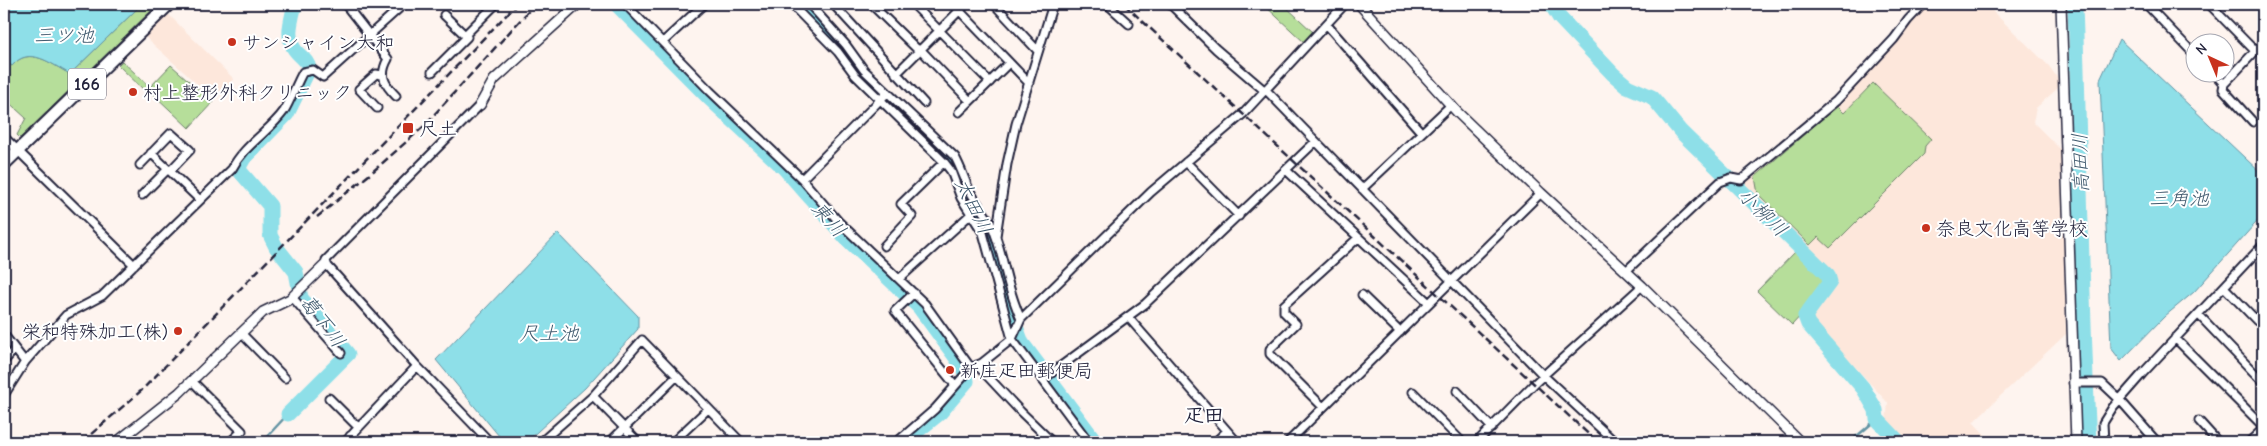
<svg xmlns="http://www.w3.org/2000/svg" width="2267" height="446" font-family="'Comic Neue','Klee One',sans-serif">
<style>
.built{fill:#fde7db}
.green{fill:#b6de9a;stroke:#6c806a}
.water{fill:#8edfe8;stroke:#6393a3}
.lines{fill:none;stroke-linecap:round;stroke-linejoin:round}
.stream{stroke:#6393a3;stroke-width:2.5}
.river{stroke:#8edfe8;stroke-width:15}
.minor-casing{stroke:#22223b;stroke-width:11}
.tertiary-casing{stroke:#22223b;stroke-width:12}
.trunk-casing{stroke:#22223b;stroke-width:15}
.minor{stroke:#fff;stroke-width:7}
.tertiary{stroke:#fff;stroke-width:9}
.trunk{stroke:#fff;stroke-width:11}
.rail{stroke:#22223b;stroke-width:2.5;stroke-dasharray:8 4;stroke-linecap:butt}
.poi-dot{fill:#c8321e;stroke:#fff;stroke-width:2}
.labels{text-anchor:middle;stroke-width:4;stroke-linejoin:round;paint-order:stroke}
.shield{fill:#fff;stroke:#646476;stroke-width:1}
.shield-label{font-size:18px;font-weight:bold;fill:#22223b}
.poi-label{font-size:19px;fill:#22223b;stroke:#fff;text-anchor:start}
.water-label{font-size:20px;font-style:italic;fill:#425b6f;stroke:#fff}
.neighbourhood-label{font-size:20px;font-weight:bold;fill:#22223b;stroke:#fff}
</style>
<rect width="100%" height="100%" fill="#fef4ef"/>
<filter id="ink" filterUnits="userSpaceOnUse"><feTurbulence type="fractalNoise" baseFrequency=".02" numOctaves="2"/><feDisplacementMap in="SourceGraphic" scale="10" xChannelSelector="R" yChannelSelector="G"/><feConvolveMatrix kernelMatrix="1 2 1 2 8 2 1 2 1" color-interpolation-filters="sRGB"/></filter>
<g filter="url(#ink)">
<!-- built -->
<path class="built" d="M 1927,4 L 1985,4 L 2049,66 L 2060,82 L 2060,86 L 2036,108 L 2033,122 L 2061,150 L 2066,334 L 1973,422 L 1992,442 L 1905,442 L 1886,422 L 1888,403 L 1808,316 L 1833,287 L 1836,279 L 1835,272 L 1744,183 L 1838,103 Z
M 168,14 L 234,79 L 215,100 L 145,37 Z"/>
<!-- green -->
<path class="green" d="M 142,4 L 158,4 L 20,138 L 17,135 L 26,118 L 4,98 L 4,60 L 12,66 C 29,45 51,64 70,74 Z
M 1263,4 L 1283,4 L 1314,33 L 1305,43 Z
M 122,61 L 150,87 L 171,65 L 213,102 L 189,128 L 151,92 L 148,94 L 118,65 Z
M 1873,83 L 1931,139 L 1925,146 L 1924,154 L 1830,248 L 1818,237 L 1810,245 L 1758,194 L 1755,177 L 1837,106 L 1844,113 Z
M 1797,250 L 1827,278 L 1803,313 L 1792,325 L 1757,291 Z"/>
<!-- water -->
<path class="water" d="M 4,4 L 142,4 L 70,74 C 51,64 29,45 12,66 L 4,60 Z
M 2119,39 L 2263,175 L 2263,215 L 2194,292 L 2165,316 L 2121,361 L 2111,348 L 2100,80 Z
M 558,233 L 638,316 L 638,329 L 585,388 L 526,442 L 504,442 L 436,360 Z"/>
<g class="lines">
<!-- stream -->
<path class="stream" d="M 262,442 L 288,414
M 1850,442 L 1877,419"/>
<!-- river -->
<path class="river" d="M 616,4 L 709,98 L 784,168 L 847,239 L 919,307 L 963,367 L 967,381 L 940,413 L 904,442
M 799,4 L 842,50 L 859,73 L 952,162 L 961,185 L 983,221 L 993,244 L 1011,313 L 1022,343 L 1096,442
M 1551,4 L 1559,17 L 1613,74 L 1627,86 L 1652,97 L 1681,132 L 1828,275 L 1830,282 L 1805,316 L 1808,324 L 1863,388 L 1876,410 L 1877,419 L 1899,442
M 2075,4 C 2080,150 2081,296 2089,442
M 288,414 L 348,354 L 301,298 L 296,272 L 276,247 L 270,235 L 270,206 L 238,169 L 244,158 L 287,114 L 309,69 C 308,60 300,57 295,50 C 285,37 292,18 295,4"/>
<!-- minor casing -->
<g class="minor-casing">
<path id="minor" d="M 345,4 L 388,59 C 379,75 384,84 396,96
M 625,4 L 710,91 L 802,179 L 839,222 L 925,304 L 971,368
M 791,4 L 838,52 L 855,75 L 944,162 L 951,171 L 961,198 L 983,233 L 1012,339 L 1089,442
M 813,4 L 811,6 L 846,45 L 864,70 L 955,157 C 961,168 964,178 969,189 C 977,206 991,218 996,237 C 1005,264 1008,292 1021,319
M 833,4 L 924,103
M 871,4 L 919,51 L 966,4
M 913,4 L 990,82
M 953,4 L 1029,83
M 994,4 L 1038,51
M 1107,4 L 1129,24
M 1170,4 L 1216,49 L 1265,91
M 2146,4 L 2194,54
M 2209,4 L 2255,51
M 1327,25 L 1421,132
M 465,35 L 496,4
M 663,42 L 704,4
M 920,49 L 970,101
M 432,72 L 467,37 L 444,15
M 2213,72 L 2224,84 L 2263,43
M 896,74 L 919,51
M 2224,84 L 2223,89 L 2253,122
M 1266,90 L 1544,376 L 1615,442
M 480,105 L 326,260 L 326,264 L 417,366 L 490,442
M 377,108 L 359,89 L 376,74 L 382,75
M 959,112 L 1009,63
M 4,137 L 134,265
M 151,153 L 200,200
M 1186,162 L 1239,216
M 140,165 L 171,133 L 190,150 L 170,171
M 1286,170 L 1429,303
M 802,179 L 887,93
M 1362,189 L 1451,105
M 142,195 L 168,169
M 996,236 L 1007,164 L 1016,124 L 1053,4
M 884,246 L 912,216 L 901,204 L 944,162
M 1626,271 L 1720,182 L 1731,178 L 1741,180 L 1836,101 L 1894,39 L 1908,20 L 1923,4
M 899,279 L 971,214
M 2224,287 L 2257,321
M 914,293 L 895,311 L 955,385
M 1362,295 L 1400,332
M 292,297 L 341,353
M 2198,314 L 2263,382
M 1128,317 L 1237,442
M 241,333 L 285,378
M 4,335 L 25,362
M 2175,338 L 2263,426
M 4,361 L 15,349
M 977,365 L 1021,412 L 1051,441 L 1050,442
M 1042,380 L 1145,304 L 1315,142
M 192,381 L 242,431 L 230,442
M 2073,383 L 2102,383 L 2120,400 L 2157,442
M 1457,391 L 1492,428
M 1413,392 L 1462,442
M 4,395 L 25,362 L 66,315 L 102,296 L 232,169 C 244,145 269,132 284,111 C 290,102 297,82 303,72 L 313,70 L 323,77 L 404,4
M 593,396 L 638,442
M 329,398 L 358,427
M 1323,407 L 1270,354 L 1270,349 L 1296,324 L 1284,312 L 1284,305 L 1358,238
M 2199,421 L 2218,442
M 350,436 L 357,442
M 345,442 L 417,366
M 541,442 L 593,396 L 642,340 L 741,442
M 610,442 L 677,376
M 673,442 L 708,409
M 897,442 L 935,409 L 971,368 L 982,363 L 1012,339 L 1021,319 L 1151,192 L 1243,114 L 1345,4
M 1215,442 L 1227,431
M 1288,442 L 1541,193
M 1477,442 L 1534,384 L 1642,286
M 2104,442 L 2103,423 L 2113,407 L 2142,374 L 2263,245
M 2249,442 L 2263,429"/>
</g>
<!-- tertiary casing -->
<g class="tertiary-casing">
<path id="tertiary" d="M 1359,4 L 1458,113 L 1541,193 L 1642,286 L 1800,442
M 2061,4 L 2076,442
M 480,105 L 494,80 L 578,4
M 117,442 L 179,393 L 263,312 L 290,299 L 326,264"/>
</g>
<!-- trunk casing -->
<g class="trunk-casing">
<path id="trunk" d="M 4,164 L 169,4"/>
</g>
<!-- minor -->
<use href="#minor" class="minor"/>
<!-- tertiary -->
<use href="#tertiary" class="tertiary"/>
<!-- trunk -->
<use href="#trunk" class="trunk"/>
<!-- rail -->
<path class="rail" d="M 1124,4 L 1597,442
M 317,217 L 370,174 L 422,128 L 535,4
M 82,442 L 142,390 L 517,4"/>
</g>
</g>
<!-- markers -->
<g class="poi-dot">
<circle cx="232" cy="42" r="5"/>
<circle cx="133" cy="92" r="5"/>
<rect x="402" y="122" width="12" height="12" rx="2.5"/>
<circle cx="1926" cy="228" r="5"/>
<circle cx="178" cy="331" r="5"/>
<circle cx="950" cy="370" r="5"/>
</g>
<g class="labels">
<!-- shield labels -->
<rect class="shield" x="68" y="68.5" width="38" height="31" rx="4"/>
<g class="shield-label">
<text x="87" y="90">166</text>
</g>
<!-- poi labels -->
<g class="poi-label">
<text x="242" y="49">サンシャイン大和</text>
<text x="143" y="99">村上整形外科クリニック</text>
<text x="419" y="135">尺土</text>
<text x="1936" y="235">奈良文化高等学校</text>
<text x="168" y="338" text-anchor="end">栄和特殊加工(株)</text>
<text x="960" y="377">新庄疋田郵便局</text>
</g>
<!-- water labels -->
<g class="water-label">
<text x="64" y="42">三ツ池</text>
<text transform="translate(2080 163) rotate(-92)" y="7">高田川</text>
<text x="2179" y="205">三角池</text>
<text transform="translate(974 206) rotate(64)" y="7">太田川</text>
<text transform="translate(1763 212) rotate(44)" y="7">小柳川</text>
<text transform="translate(829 219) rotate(48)" y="7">東川</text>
<text transform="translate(323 321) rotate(53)" y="7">葛下川</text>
<text x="549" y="340">尺土池</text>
</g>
<!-- neighbourhood labels -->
<g class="neighbourhood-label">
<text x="1204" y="422">疋田</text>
</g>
</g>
<!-- margin -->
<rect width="2267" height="446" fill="none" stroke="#fff" stroke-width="20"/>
<rect x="10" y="10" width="2247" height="426" fill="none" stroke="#22223b" stroke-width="2" filter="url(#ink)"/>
<!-- north arrow -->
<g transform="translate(2210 58) rotate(316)"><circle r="24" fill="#ffffff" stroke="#a7a7b1"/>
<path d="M0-4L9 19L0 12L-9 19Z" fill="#c8321e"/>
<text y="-8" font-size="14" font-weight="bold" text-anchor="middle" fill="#22223b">N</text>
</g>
</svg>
